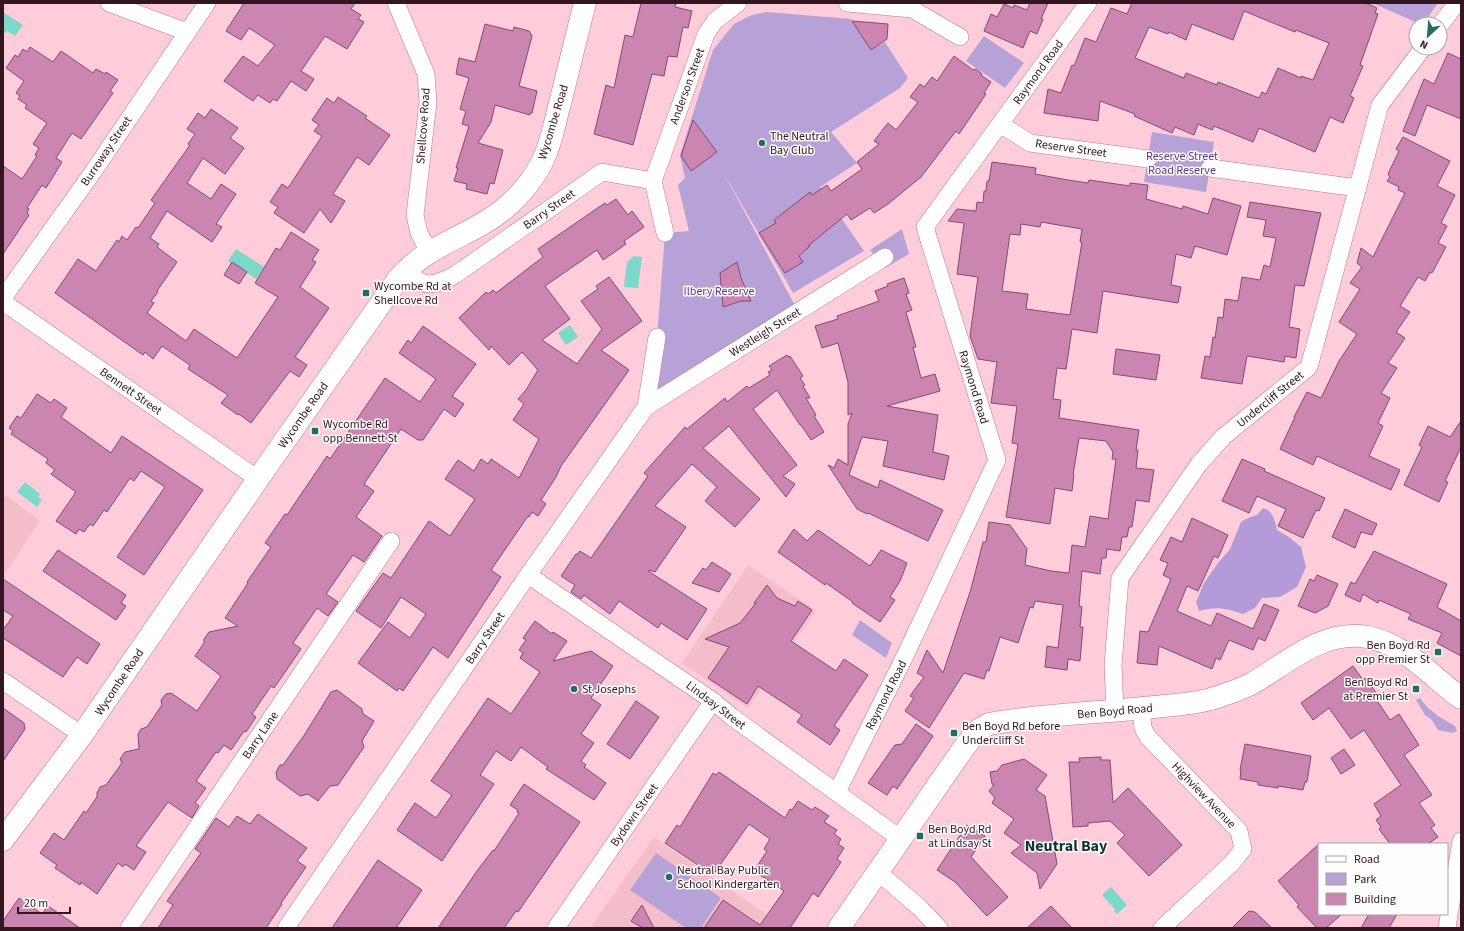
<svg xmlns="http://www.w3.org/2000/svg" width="1464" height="931" font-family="'Source Sans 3',sans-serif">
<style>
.built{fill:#f3bdca}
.green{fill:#b7a2d8}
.forest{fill:#b39bd9}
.water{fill:#7cd8c9}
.building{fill:#ca86b0;stroke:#874971;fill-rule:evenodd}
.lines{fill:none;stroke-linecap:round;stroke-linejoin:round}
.minor-casing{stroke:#c1758a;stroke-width:18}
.tertiary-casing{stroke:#c1758a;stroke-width:23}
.minor{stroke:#fff;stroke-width:17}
.tertiary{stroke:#fff;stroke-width:22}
.poi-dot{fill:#246c61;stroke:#fdfdfd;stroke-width:1.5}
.labels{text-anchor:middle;stroke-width:3;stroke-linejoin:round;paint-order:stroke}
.street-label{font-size:12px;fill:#33161f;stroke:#fdfdfd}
.poi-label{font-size:12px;fill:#33161f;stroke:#fdfdfd;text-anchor:start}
.park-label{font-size:12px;fill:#5c3a85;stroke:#fdfdfd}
.district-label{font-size:16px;font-weight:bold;fill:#12332e;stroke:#fdfdfd}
</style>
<rect width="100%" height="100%" fill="#ffccd9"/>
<!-- built -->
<path class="built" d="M 3,494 L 40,520 L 3,577 Z
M 748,565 L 816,611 L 748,708 L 682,663 Z
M 654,837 L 786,928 L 590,928 Z"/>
<!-- green -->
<path class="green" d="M 1372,3 L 1438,3 L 1423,24 L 1420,24 Z
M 767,12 L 851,19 L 871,50 L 885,42 L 908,78 L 900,88 L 831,132 L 857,163 L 820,187 L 864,251 L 793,293 L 723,172 L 798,311 L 646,407 L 657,337 L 665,233 L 689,231 L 678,185 L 685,178 L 680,155 L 713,50 L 734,24 L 752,15 Z
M 984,36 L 1024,63 L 1005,88 L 966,61 Z
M 1152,132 L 1214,142 L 1206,192 L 1144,182 Z
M 902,229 L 909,254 L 885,268 L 870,250 Z
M 860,620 L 892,643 L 886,658 L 852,635 Z
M 1420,698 L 1427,707 L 1438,716 L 1455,726 L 1457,731 L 1453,733 L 1438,730 L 1432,720 L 1425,715 L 1416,700 Z
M 656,853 L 721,898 L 701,928 L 686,928 L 630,890 Z"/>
<!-- forest -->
<path class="forest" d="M 1263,508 C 1273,511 1275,520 1277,530 L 1289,537 L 1301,547 L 1306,567 L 1297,587 L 1280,597 L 1262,598 L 1255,608 L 1243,614 C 1227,608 1216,606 1199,611 L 1196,602 L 1204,583 L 1218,563 L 1230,549 L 1241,522 L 1248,518 L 1257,515 Z"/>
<!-- water -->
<path class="water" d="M 3,12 L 23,25 L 15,36 L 7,31 L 5,33 L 3,32 Z
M 236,249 L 264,267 L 256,279 L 228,261 Z
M 634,256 L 642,257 L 638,288 L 624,287 L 627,262 Z
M 570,325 L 578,337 L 566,345 L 558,333 Z
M 25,482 L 40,494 L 38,497 L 42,500 L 37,507 L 17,492 Z
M 1111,887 L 1127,905 L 1117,914 L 1114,911 L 1115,909 L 1102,895 Z"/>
<!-- building -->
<path class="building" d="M 244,3 L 355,3 L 351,9 L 361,15 L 358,19 L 364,22 L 347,49 L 325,36 L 301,71 L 314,79 L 306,91 L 291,81 L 277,101 L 273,99 L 270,103 L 258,95 L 253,101 L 224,81 L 243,56 L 258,66 L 275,45 L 249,28 L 241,40 L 226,31 Z
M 641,3 L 676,3 L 675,7 L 692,11 L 688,28 L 683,27 L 677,57 L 668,56 L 664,76 L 652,74 L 633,145 L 594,134 L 606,85 L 614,88 L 625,35 L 633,37 Z
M 1030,3 L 1048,3 L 1041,19 L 1043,19 L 1037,34 L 1030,31 L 1023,48 L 984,31 L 991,14 L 997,17 L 1004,4 L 1013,8 L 1014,5 L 1027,10 Z
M 1132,3 L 1366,3 L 1377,8 L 1375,13 L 1378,14 L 1360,65 L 1363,66 L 1350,96 L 1354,98 L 1343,123 L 1330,117 L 1315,152 L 1259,128 L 1253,142 L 1214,126 L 1212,130 L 1198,124 L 1194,135 L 1175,127 L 1172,133 L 1134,116 L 1135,114 L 1100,101 L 1098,121 L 1044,113 L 1048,89 L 1061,93 L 1072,65 L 1074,66 L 1085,38 L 1096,42 L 1111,8 L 1127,14 ZM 1244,11 L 1295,32 L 1296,30 L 1329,43 L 1313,80 L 1301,76 L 1301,78 L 1278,68 L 1266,94 L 1262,92 L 1259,98 L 1218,82 L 1217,85 L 1186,73 L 1184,78 L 1135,58 L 1149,27 L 1168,34 L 1169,32 L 1186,40 L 1192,24 L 1233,40 Z
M 852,21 L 888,24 L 887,39 L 871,50 Z
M 485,24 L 513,31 L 514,27 L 529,31 L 532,36 L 519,86 L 537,91 L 532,113 L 530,113 L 530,115 L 495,105 L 491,122 L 478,143 L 503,150 L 494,184 L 490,183 L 487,194 L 466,189 L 467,184 L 454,181 L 458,168 L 456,168 L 469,126 L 462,124 L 466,111 L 460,109 L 469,78 L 456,74 L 459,58 L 475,62 Z
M 30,47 L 53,62 L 61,51 L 93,73 L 96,69 L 105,74 L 106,72 L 118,80 L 110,91 L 113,93 L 81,139 L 72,133 L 56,158 L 62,162 L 46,188 L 42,185 L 27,208 L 29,209 L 27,213 L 29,215 L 3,254 L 3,166 L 22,179 L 37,156 L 35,155 L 39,148 L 33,144 L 47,123 L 25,108 L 27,105 L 18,99 L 20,96 L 16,93 L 24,81 L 6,68 L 15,55 L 18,57 L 23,49 L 27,52 Z
M 1448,53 L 1461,59 L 1461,119 L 1427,105 L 1415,136 L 1403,131 L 1424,79 L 1434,84 Z
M 954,56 L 973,70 L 976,69 L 981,73 L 982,76 L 991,82 L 984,93 L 986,94 L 959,134 L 956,131 L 921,177 L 888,204 L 874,213 L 870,208 L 851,220 L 847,214 L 809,245 L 810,246 L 799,256 L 803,262 L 785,273 L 759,233 L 776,223 L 774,220 L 810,192 L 812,195 L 827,185 L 831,191 L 862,169 L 857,162 L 879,144 L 874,141 L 888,123 L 896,130 L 918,102 L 910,97 L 920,84 L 924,87 L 932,77 L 937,81 Z
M 338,97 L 367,116 L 365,118 L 390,135 L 369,165 L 357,157 L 333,194 L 345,201 L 331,223 L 320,209 L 304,233 L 274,213 L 278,207 L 270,202 L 282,184 L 288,188 L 322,136 L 314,131 L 319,125 L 312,120 L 327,98 L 334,103 Z
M 211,109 L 238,128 L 230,138 L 244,148 L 225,174 L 203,158 L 187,183 L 211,199 L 221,184 L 236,194 L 216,224 L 222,227 L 212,242 L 167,211 L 150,238 L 159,244 L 157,247 L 177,262 L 157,291 L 158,292 L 151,301 L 154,303 L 147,313 L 186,341 L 194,329 L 237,358 L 278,297 L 255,283 L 276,248 L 280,250 L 291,232 L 319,250 L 312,260 L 316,262 L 300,287 L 329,308 L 295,357 L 307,365 L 299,377 L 290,371 L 251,423 L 239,414 L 238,415 L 221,403 L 228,395 L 188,369 L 190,365 L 162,346 L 153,359 L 145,352 L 143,355 L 55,293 L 78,259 L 96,271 L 117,240 L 119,242 L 122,236 L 127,240 L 136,227 L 138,228 L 155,203 L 151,200 L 190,145 L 188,144 L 195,134 L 187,129 L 198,113 L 205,118 Z
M 693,120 L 717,152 L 691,171 L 681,156 Z
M 1403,137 L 1450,161 L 1437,186 L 1455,195 L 1441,223 L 1447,226 L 1438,243 L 1446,247 L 1432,273 L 1430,272 L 1425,281 L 1418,277 L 1400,306 L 1410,312 L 1396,332 L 1405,338 L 1388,363 L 1397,368 L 1381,393 L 1390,398 L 1378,423 L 1383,426 L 1369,456 L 1400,470 L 1391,490 L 1317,456 L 1313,465 L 1280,449 L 1295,417 L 1294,417 L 1307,392 L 1321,398 L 1339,361 L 1357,334 L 1339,322 L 1360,289 L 1350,283 L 1362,267 L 1357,263 L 1361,248 L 1373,257 L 1405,193 L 1398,190 L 1399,187 L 1387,181 L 1390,177 L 1388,174 L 1399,151 L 1396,149 Z
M 992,162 L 1036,168 L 1035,174 L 1068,180 L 1088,183 L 1089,180 L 1130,186 L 1130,183 L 1148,185 L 1146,199 L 1182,209 L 1183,206 L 1208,214 L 1213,198 L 1241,206 L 1227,255 L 1195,246 L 1191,258 L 1176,254 L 1171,285 L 1181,287 L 1178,303 L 1103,291 L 1097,333 L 1072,329 L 1066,369 L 1057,368 L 1053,399 L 1061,400 L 1059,418 L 1139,430 L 1136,450 L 1138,450 L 1136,468 L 1154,470 L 1149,502 L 1136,500 L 1132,527 L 1129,527 L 1127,537 L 1122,537 L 1120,551 L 1107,549 L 1106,558 L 1102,558 L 1100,574 L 1082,571 L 1079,606 L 1082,607 L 1080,627 L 1083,627 L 1080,661 L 1068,659 L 1067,670 L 1045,667 L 1047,646 L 1058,648 L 1063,605 L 1035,601 L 1033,608 L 1030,607 L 1018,643 L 1000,637 L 989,671 L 987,670 L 984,679 L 964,673 L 929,728 L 905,711 L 914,698 L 910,696 L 924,677 L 917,673 L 927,650 L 943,673 L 971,589 L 983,542 L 986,542 L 989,522 L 1010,525 L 1027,549 L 1025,565 L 1051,571 L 1069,573 L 1072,545 L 1085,547 L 1090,516 L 1108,519 L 1116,459 L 1112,459 L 1113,452 L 1106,441 L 1079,438 L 1073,475 L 1074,475 L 1072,491 L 1055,488 L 1050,524 L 1006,517 L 1018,444 L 1012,443 L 1017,406 L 991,403 L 997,362 L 978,359 L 970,336 L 978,277 L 957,274 L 964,223 L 948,221 L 957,209 L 976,211 L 977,202 L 983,203 L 984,191 L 986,191 L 987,181 L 989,181 ZM 1041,222 L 1082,229 L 1080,242 L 1082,242 L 1070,315 L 1026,309 L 1028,294 L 1002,291 L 1010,234 L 1020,235 L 1021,224 L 1040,227 Z
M 616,199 L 628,215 L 632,211 L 644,227 L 624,241 L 626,244 L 603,260 L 597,250 L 545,286 L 570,319 L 542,340 L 577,364 L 602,329 L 581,301 L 598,289 L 596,286 L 609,277 L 642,321 L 601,350 L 629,370 L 561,466 L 556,477 L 541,500 L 546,504 L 538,516 L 532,512 L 529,517 L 528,516 L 491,570 L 501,577 L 448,658 L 433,647 L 403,691 L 399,688 L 397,691 L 358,663 L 388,622 L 410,638 L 426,614 L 401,597 L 381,628 L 356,611 L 383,573 L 391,578 L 429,521 L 450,536 L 475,499 L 445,479 L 458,460 L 474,471 L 481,459 L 488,464 L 491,459 L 519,478 L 539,439 L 513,420 L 524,404 L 518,399 L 526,390 L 538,370 L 522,352 L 509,365 L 491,346 L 489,350 L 459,318 L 486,292 L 488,294 L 493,290 L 496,293 L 543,257 L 538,249 L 605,203 L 607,205 Z
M 1250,202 L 1321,213 L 1304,286 L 1295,285 L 1289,327 L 1300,329 L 1296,358 L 1285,356 L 1284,362 L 1247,356 L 1242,384 L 1201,378 L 1205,356 L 1210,357 L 1213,337 L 1215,338 L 1218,317 L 1223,318 L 1225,299 L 1238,301 L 1242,277 L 1260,280 L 1264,265 L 1270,267 L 1276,238 L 1263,236 L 1266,220 L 1247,217 Z
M 232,262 L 247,272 L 239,284 L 224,275 Z
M 737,262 L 741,278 L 751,301 L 741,301 L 723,307 L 720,273 Z
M 904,278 L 909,293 L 906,294 L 912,310 L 906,312 L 916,347 L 913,347 L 921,378 L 935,374 L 940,391 L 887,406 L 938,415 L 933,452 L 949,456 L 944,480 L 883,466 L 888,441 L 862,437 L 849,475 L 878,488 L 880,480 L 943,510 L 928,541 L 868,513 L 867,514 L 857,509 L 828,465 L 834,468 L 838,459 L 848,465 L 848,424 L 852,413 L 848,415 L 848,382 L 838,343 L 822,348 L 815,326 L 838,319 L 837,316 L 879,301 L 875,291 L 888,286 L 887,284 Z
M 423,326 L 476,364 L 452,396 L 464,404 L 455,417 L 444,409 L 423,440 L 418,440 L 401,429 L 364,484 L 374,491 L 356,517 L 382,536 L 364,562 L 353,555 L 326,594 L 338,602 L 328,616 L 317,608 L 293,643 L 301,649 L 274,688 L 271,686 L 252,714 L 256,717 L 246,732 L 244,731 L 231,750 L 224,745 L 218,753 L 216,752 L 196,781 L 206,788 L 195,803 L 199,806 L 192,818 L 168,802 L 136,846 L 146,852 L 134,870 L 125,864 L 123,867 L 118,863 L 97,894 L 81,882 L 80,885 L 55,868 L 57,865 L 40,853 L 54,833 L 64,840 L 84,811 L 86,813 L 97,797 L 97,793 L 100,787 L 106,785 L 122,763 L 120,759 L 125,752 L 139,749 L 138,734 L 141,729 L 147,727 L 162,705 L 161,700 L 166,694 L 171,693 L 197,711 L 221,676 L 195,656 L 204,643 L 204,639 L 209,632 L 238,626 L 225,618 L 248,583 L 247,582 L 271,547 L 265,543 L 285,514 L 287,515 L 327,456 L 330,459 L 385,378 L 420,402 L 436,379 L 399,353 L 408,340 L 411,343 Z
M 1116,349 L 1160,355 L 1156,380 L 1113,374 Z
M 787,355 L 789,357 L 790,356 L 803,376 L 800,378 L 805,385 L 803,386 L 810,398 L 806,398 L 816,415 L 814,416 L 824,432 L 811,440 L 801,425 L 800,425 L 777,390 L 753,409 L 797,465 L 783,476 L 795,484 L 786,497 L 729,426 L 703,448 L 760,499 L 735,527 L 705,501 L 717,487 L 692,464 L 655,506 L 686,527 L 655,572 L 649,570 L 648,571 L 707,609 L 687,640 L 661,623 L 658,628 L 619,601 L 610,614 L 584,595 L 581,599 L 571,592 L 575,585 L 561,576 L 576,554 L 578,554 L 580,551 L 591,558 L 648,476 L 644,473 L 685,427 L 687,429 L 725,398 L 727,402 L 747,386 L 749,388 L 770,375 L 768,372 L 772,370 L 769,366 Z
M 37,394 L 51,403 L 54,399 L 67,408 L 61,417 L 111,453 L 122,436 L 203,490 L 144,575 L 117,557 L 165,487 L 141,471 L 134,481 L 130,478 L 107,512 L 104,510 L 93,526 L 90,524 L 84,532 L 79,529 L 76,534 L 56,521 L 76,492 L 51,474 L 55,470 L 46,463 L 48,459 L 11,434 L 13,431 L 9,428 L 17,416 L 21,418 Z
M 1461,421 L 1461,447 L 1445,481 L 1448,482 L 1439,502 L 1404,485 L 1422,447 L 1419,445 L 1428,426 L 1450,437 Z
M 1242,459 L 1265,469 L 1264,471 L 1325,498 L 1319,511 L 1316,510 L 1303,538 L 1278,526 L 1286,509 L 1257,496 L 1249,513 L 1222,501 Z
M 1345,509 L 1377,524 L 1372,535 L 1361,532 L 1355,548 L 1332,537 Z
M 1192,518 L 1228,535 L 1218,558 L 1214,556 L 1198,591 L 1187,586 L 1177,611 L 1211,626 L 1217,613 L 1253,629 L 1264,604 L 1279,610 L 1265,641 L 1258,638 L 1253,650 L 1229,640 L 1220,660 L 1216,658 L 1212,669 L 1159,646 L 1157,665 L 1137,663 L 1140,631 L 1148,632 L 1171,579 L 1163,575 L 1168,563 L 1160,560 L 1171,537 L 1182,542 Z
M 794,529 L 807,541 L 818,530 L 870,566 L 881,550 L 907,563 L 900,581 L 890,597 L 895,600 L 880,622 L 852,603 L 853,602 L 826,583 L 825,585 L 778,552 Z
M 58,550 L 126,595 L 121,603 L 126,606 L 116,620 L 43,571 Z
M 1374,551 L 1447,584 L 1437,607 L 1461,621 L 1461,656 L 1437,643 L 1442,633 L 1408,619 L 1411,614 L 1379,600 L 1378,603 L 1363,594 L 1360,602 L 1345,595 L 1351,582 L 1355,584 Z
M 712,562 L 731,574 L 719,592 L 692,583 L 703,568 L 706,570 Z
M 1317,575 L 1338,584 L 1328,606 L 1315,613 L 1298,606 L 1310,579 L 1314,581 Z
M 3,579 L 100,644 L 87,664 L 77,657 L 63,677 L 3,638 L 3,630 L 13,616 L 3,610 Z
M 767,585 L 777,598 L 795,606 L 798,601 L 812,610 L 791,641 L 836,671 L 844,659 L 868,675 L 834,726 L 840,730 L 830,745 L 797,722 L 802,715 L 758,686 L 747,704 L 708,678 L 729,647 L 705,639 L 740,623 L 756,603 L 754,603 Z
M 535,621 L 552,634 L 553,632 L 567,641 L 553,661 L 591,651 L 613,666 L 591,698 L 601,705 L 581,734 L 594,743 L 581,761 L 586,765 L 584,767 L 606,783 L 594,800 L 546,769 L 548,767 L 521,747 L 511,761 L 496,751 L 480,775 L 494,784 L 442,861 L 397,830 L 415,803 L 436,818 L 452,795 L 431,781 L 488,698 L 511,714 L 540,672 L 520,658 L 523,653 L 519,650 L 526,640 L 523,638 Z
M 1353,666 L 1363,680 L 1366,678 L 1379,697 L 1376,699 L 1390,720 L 1399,714 L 1419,745 L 1404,755 L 1432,795 L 1419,803 L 1435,825 L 1431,828 L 1438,837 L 1428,844 L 1390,844 L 1379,829 L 1381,827 L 1376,820 L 1381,816 L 1374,804 L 1401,785 L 1364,730 L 1351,739 L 1329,708 L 1313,720 L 1301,703 Z
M 337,690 L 362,709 L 363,714 L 374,721 L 362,741 L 364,747 L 338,785 L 330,786 L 318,801 L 308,794 L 300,796 L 277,779 L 276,772 L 280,765 L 283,765 L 305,734 L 331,692 Z
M 636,701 L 659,717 L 630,759 L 607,744 Z
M 3,708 L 24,723 L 25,729 L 3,761 Z
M 916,724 L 933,736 L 897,789 L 893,786 L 887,795 L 868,783 L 895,745 L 902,744 Z
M 1245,744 L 1311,756 L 1307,782 L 1305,782 L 1303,790 L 1278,786 L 1278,788 L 1258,785 L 1258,782 L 1240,779 L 1241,770 L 1240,770 Z
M 1344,749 L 1355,765 L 1341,774 L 1331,758 Z
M 1101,757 L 1101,760 L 1110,760 L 1113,803 L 1128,788 L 1182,845 L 1149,876 L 1117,843 L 1125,835 L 1110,821 L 1088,823 L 1088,826 L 1073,827 L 1069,762 L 1080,762 L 1079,758 Z
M 1024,759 L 1047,775 L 1036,790 L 1045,796 L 1057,864 L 1040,889 L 1037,873 L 1011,853 L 1021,845 L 1004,833 L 1014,819 L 992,803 L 995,798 L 989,791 L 994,785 L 992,784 L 990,772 L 997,771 L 1002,765 Z
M 719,772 L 785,818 L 790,809 L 792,810 L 798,801 L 812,810 L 815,807 L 829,816 L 824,822 L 837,830 L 834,834 L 841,839 L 838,844 L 844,848 L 837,859 L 841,862 L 818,897 L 813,893 L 790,928 L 704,928 L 723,900 L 760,925 L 784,891 L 754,871 L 767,851 L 764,849 L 770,839 L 749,824 L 713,875 L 665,843 L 677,825 L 680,827 L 713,773 L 716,775 Z
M 524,784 L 580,822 L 518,912 L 516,911 L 504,928 L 438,928 L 477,871 L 493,850 L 494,851 L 519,813 L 517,812 L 518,810 L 510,805 Z
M 258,814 L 307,848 L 297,861 L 306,867 L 281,903 L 282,904 L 266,928 L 158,928 L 173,905 L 167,901 L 201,853 L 195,849 L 216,818 L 229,827 L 237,816 L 250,824 Z
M 967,825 L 985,836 L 971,857 L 1008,897 L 987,916 L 955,882 L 937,870 Z
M 1319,844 L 1319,914 L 1342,914 L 1326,928 L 1317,928 L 1297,907 L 1299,905 L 1278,881 Z
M 378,860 L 422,890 L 396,928 L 332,928 Z
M 19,898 L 42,914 L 48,906 L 80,928 L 3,928 L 3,921 Z
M 642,905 L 654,928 L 643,928 L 631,921 Z
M 1051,906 L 1072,928 L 1027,928 Z
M 1249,911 L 1255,912 L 1272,928 L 1232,928 Z
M 1369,914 L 1397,914 L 1389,928 L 1361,928 Z"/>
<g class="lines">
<!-- minor casing -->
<g class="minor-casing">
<path id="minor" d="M 109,3 L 187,32
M 396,3 L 426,74 L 428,102 L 415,215 L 419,233 L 429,252
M 847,3 L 912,9 L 960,37
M 1440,25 L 1457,3
M 1000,124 L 1030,143 L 1148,159
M 1210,168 L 1358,188
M 653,181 L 706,34 L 715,21 L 738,3
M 406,270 C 411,274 416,280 421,282 C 432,287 445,280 455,275 L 602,172 L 653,181 L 665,233
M 3,298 L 93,172 L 207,3
M 3,302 L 258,479
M 646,407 L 885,257
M 528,575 L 713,701 L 732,717 L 901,839
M 3,681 L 82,735
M 1141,709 L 1143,728 L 1147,736 L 1239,831 L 1243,849 L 1232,863 L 1162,928
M 1115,711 L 1113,665 L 1120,578 L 1199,464 L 1223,437 L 1309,367 L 1380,105 L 1423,48
M 837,792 L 904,658 L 997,460 L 925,227 L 1088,3
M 878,872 L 920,908 L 939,928
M 129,928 L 391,541
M 286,928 L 528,575 L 646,407 L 657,337
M 556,928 L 713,701
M 1447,928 L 1461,841"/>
</g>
<!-- tertiary casing -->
<g class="tertiary-casing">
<path id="tertiary" d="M 3,840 L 82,735 L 258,479 L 398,279 C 429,243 470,237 504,209 C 521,195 538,174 546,153 C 552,138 555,122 559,107 C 568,72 576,37 585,3
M 839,928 L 965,746 L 980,729 L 989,724 C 1043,714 1099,713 1154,707 C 1173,705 1193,704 1211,699 C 1224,695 1239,690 1251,684 C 1285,665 1318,633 1360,636 C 1401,639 1430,676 1461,698"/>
</g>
<!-- minor -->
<use href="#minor" class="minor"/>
<!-- tertiary -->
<use href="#tertiary" class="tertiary"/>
</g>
<!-- markers -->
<g class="poi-dot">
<circle cx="762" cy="143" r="4"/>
<rect x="362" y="289" width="8" height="8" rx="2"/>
<rect x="311" y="427" width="8" height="8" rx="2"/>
<rect x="1434" y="648" width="8" height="8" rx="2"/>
<circle cx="574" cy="689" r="4"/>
<rect x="1412" y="685" width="8" height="8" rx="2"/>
<rect x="950" y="729" width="8" height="8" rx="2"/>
<rect x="916" y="832" width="8" height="8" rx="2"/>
<circle cx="669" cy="877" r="4"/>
</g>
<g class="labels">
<!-- street labels -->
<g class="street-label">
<text transform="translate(1038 72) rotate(-54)" y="4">Raymond Road</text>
<text transform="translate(687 86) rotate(-70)" y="4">Anderson Street</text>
<text transform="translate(553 122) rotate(-73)" y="4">Wycombe Road</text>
<text transform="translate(423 126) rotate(-86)" y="4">Shellcove Road</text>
<text transform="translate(1071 148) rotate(8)" y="4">Reserve Street</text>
<text transform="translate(106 151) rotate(-56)" y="4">Burroway Street</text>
<text transform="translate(549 209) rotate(-35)" y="4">Barry Street</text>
<text transform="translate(765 332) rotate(-32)" y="4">Westleigh Street</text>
<text transform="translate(974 387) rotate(73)" y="4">Raymond Road</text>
<text transform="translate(131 391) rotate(35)" y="4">Bennett Street</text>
<text transform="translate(1270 399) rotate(-39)" y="4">Undercliff Street</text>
<text transform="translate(303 415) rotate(-55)" y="4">Wycombe Road</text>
<text transform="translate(485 638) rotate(-56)" y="4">Barry Street</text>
<text transform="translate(119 682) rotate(-56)" y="4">Wycombe Road</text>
<text transform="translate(886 695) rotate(-63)" y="4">Raymond Road</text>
<text transform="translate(716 705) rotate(37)" y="4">Lindsay Street</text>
<text transform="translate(1115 711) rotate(-5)" y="4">Ben Boyd Road</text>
<text transform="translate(260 735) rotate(-56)" y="4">Barry Lane</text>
<text transform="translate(1204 795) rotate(46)" y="4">Highview Avenue</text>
<text transform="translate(634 815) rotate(-55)" y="4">Bydown Street</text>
</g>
<!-- poi labels -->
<g class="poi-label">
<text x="770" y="140">The Neutral<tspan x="770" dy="14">Bay Club</tspan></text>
<text x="374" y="290">Wycombe Rd at<tspan x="374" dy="14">Shellcove Rd</tspan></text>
<text x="323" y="428">Wycombe Rd<tspan x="323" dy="14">opp Bennett St</tspan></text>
<text x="1430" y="649" text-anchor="end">Ben Boyd Rd<tspan x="1430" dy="14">opp Premier St</tspan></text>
<text x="1408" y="686" text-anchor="end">Ben Boyd Rd<tspan x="1408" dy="14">at Premier St</tspan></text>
<text x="582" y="693">St Josephs</text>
<text x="962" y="730">Ben Boyd Rd before<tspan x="962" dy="14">Undercliff St</tspan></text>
<text x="928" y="833">Ben Boyd Rd<tspan x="928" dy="14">at Lindsay St</tspan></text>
<text x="677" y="874">Neutral Bay Public<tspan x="677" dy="14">School Kindergarten</tspan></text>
</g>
<!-- park labels -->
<g class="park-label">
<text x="1182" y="160">Reserve Street<tspan x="1182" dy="14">Road Reserve</tspan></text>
<text x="719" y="295">Ilbery Reserve</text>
</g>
<!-- district labels -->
<g class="district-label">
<text x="1066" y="851">Neutral Bay</text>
</g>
</g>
<!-- border -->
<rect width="1464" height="931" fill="none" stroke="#33161f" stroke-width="8"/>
<!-- legend -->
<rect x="1318" y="843" width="130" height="72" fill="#fdfdfd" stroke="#aca1a4"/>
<rect x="1326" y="856" width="20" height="6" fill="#ffffff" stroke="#aca1a4"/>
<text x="1354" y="863" font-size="12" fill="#33161f">Road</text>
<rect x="1326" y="873" width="20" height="12" fill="#b7a2d8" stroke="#aca1a4"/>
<text x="1354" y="883" font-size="12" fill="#33161f">Park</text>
<rect x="1326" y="893" width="20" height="12" fill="#ca86b0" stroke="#aca1a4"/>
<text x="1354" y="903" font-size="12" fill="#33161f">Building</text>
<!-- north arrow -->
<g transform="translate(1428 36) rotate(206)"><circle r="19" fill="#fdfdfd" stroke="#aca1a4"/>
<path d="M0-3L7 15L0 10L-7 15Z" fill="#246c61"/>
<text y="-6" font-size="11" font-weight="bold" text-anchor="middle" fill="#33161f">N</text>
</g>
<!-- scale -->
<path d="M18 907v6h52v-6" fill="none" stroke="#33161f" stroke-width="2"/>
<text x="24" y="907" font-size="12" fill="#33161f" stroke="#fdfdfd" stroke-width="3" paint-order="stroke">20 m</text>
</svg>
